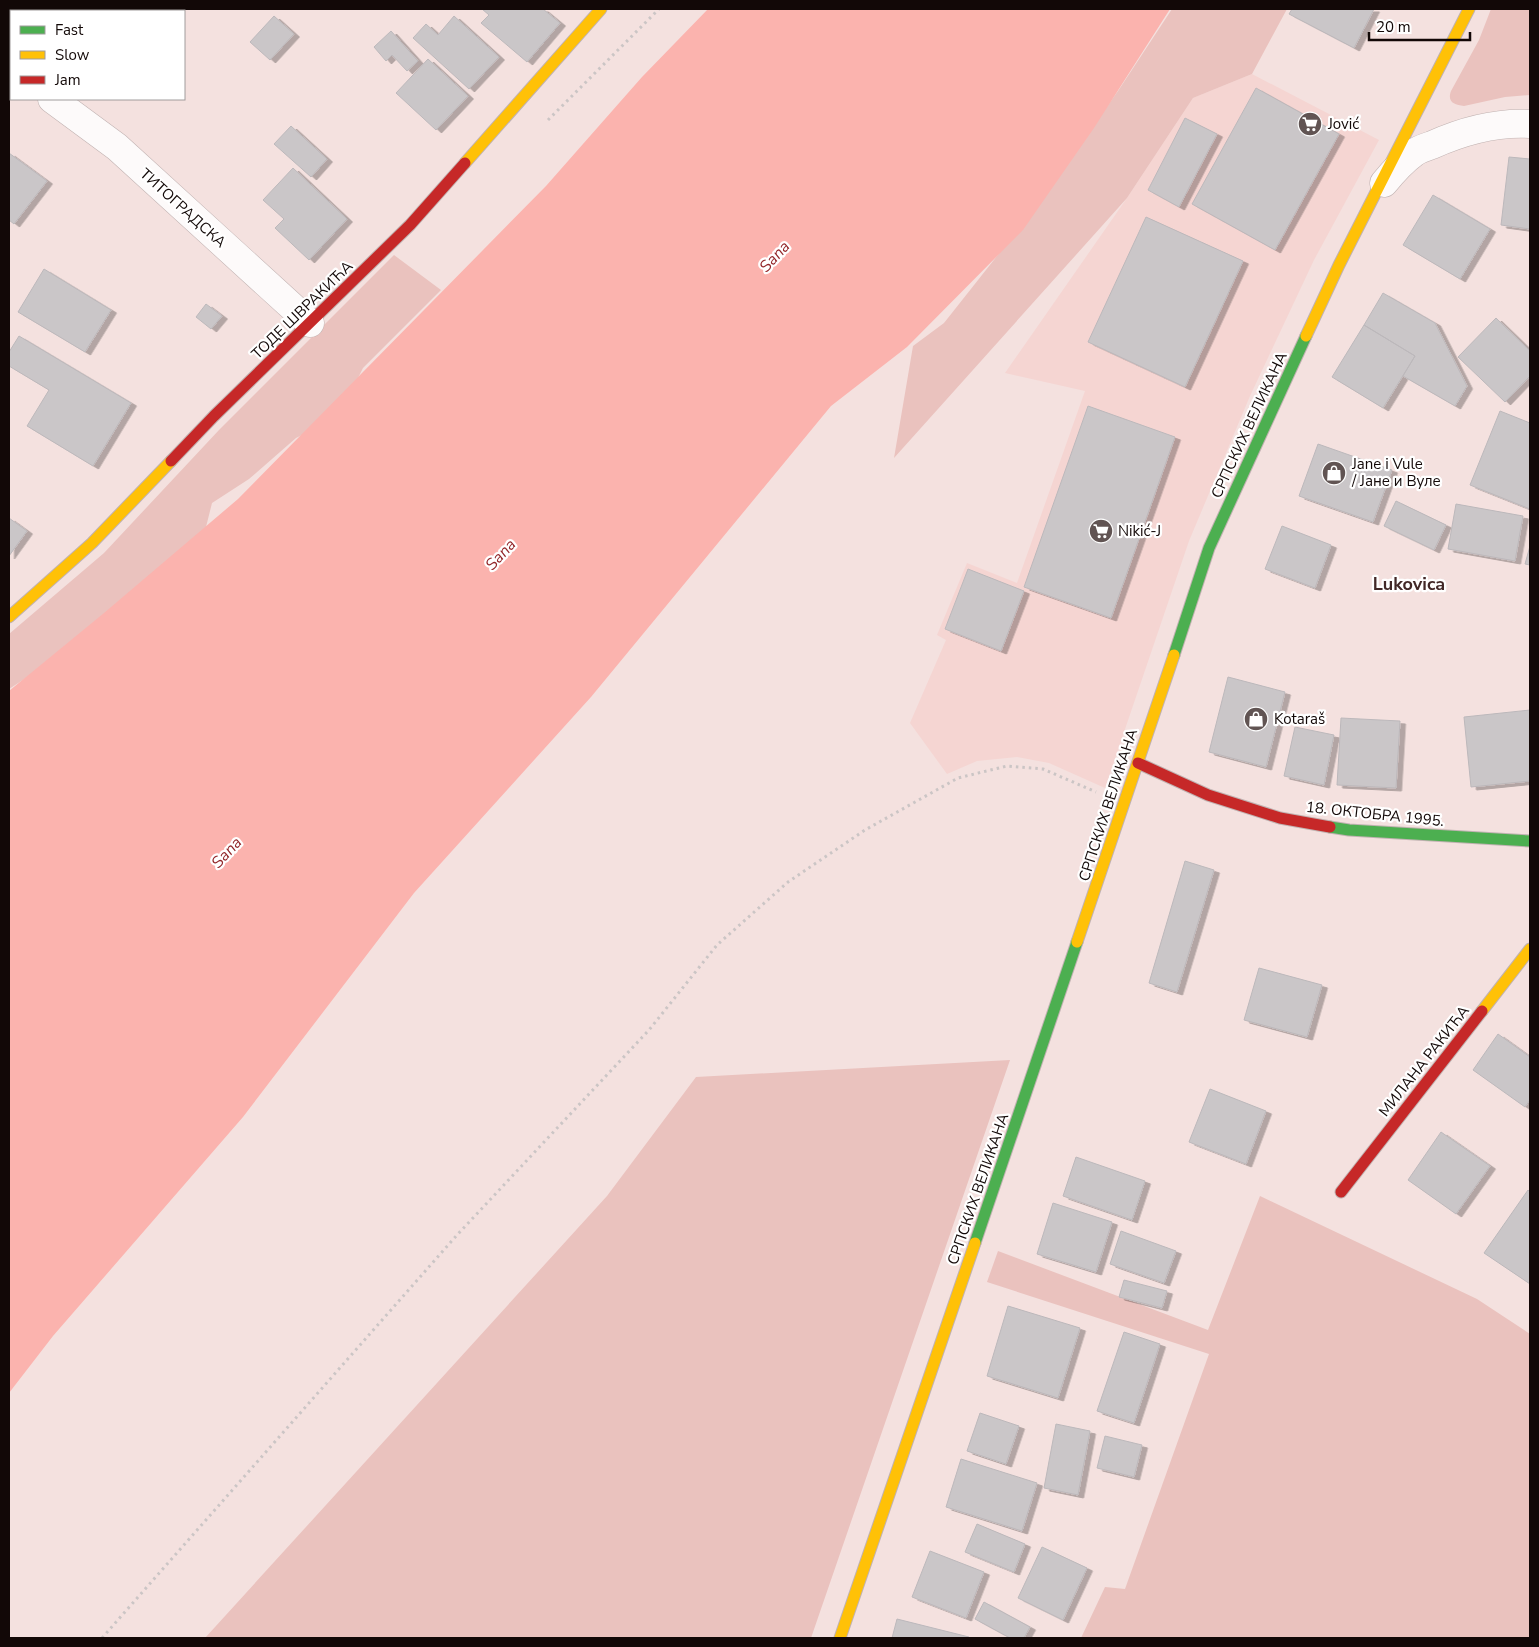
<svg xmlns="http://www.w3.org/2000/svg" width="1539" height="1647" font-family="'Nunito Sans',sans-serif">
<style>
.built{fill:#f5d5d2}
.green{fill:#eac2be}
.water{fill:#fbb3ae}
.building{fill:#cac6c8;stroke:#bcb8bb;filter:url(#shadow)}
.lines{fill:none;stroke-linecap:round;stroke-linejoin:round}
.street-casing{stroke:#c0b2b1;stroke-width:29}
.fast-casing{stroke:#c0b2b1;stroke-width:13}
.slow-casing{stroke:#c0b2b1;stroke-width:13}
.jam-casing{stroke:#c0b2b1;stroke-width:13}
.path{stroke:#cbc5c5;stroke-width:3;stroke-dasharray:2.5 4;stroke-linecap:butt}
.street{stroke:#fdfafa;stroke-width:28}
.fast{stroke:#4caf50;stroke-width:11}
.slow{stroke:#ffc107;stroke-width:11}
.jam{stroke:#c62828;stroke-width:11}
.labels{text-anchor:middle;stroke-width:4.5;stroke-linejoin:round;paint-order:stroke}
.poi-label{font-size:15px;fill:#120807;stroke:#fff;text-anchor:start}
.street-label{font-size:15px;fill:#120807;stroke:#fff}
.water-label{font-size:16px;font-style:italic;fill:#922629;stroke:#fff}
.quarter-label{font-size:18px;font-weight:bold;fill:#422827;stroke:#fff}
</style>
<defs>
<filter id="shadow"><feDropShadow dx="5.5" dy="3" stdDeviation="0" flood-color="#0004"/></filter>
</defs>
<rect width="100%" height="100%" fill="#f4e1df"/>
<!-- built -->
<path class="built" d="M 1252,74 L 1379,140 L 1314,260 L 1250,396 L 1189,541 L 1105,788 L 1049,763 L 1017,757 L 977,761 L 947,774 L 910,723 L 946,640 L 937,635 L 967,563 L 1017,583 L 1085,391 L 1005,373 L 1127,198 L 1193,98 Z"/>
<!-- green -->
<path class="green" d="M 1172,9 L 1287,9 L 1252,74 L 1193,98 L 1127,198 L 894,458 L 913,346 L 944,323 L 1035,208 L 1118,91 Z
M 1491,9 L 1530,9 L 1530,95 L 1505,97 L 1464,106 C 1454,105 1447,102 1451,91 L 1479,40 Z
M 394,255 L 441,290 L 363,368 L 345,404 L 328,422 L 296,438 L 249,479 L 212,503 L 196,567 L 9,689 L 9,634 L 104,553 L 219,430 Z
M 1010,1060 L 811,1638 L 205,1638 L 607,1196 L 696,1077 Z
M 1260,1196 L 1477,1299 L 1530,1334 L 1530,1638 L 1081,1638 L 1105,1587 L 1125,1589 L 1209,1354 L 987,1282 L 998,1251 L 1208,1330 Z"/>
<!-- water -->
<path class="water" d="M 708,9 L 1170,9 L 1094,128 L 1023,230 L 907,347 L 831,406 L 591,697 L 414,893 L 243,1117 L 53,1336 L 9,1393 L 9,691 L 104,613 L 238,499 L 546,186 L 642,77 Z"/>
<!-- building -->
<path class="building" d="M 35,9 L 52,9 L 56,11 L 33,11 Z
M 482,9 L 543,9 L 560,23 L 527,62 L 481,23 L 489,15 Z
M 1292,9 L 1374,9 L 1354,48 L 1289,14 Z
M 274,16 L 294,34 L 270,60 L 250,42 Z
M 454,16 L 499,57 L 469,89 L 413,38 L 426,24 L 438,35 Z
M 391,31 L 418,61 L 407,71 L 392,55 L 386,61 L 374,47 Z
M 428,59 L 468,96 L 436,130 L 396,93 Z
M 1256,88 L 1339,134 L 1275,250 L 1192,204 Z
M 1185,118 L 1217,134 L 1179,207 L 1148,190 Z
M 291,126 L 327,159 L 311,177 L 274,144 Z
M 9,153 L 47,181 L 14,224 L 9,220 Z
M 1509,157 L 1530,159 L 1530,229 L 1501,225 Z
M 293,168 L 347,219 L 309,260 L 275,228 L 284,219 L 263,200 Z
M 1433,195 L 1490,229 L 1460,279 L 1403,245 Z
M 1146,217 L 1243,261 L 1185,387 L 1088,342 Z
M 44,269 L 111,310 L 85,352 L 18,312 Z
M 1383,293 L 1435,323 L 1467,386 L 1455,406 L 1403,376 L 1415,356 L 1364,325 Z
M 206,304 L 222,316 L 211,329 L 196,317 Z
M 1496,318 L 1530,351 L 1530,376 L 1505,402 L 1458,357 Z
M 1364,325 L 1415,356 L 1383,408 L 1332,377 Z
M 19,336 L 131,403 L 93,466 L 27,426 L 49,390 L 9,366 L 9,352 Z
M 1088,406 L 1175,437 L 1111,618 L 1024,587 Z
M 1500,411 L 1530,423 L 1530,509 L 1470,485 Z
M 1318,444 L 1392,470 L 1373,522 L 1299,496 Z
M 1396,501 L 1446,525 L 1434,550 L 1384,526 Z
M 1456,504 L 1523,516 L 1515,561 L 1448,549 Z
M 9,518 L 27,531 L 9,556 Z
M 1282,526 L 1331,545 L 1315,588 L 1265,569 Z
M 1530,546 L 1530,565 L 1525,564 Z
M 968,569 L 1024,591 L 1001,651 L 945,629 Z
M 1228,677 L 1285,692 L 1266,767 L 1209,752 Z
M 1530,710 L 1530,781 L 1471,787 L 1464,717 Z
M 1341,718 L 1400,721 L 1396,788 L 1337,785 Z
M 1295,727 L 1334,735 L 1324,785 L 1284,776 Z
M 1185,861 L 1214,870 L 1177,992 L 1149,983 Z
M 1259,968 L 1322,985 L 1307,1037 L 1244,1020 Z
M 1498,1034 L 1530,1057 L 1530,1100 L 1525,1107 L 1473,1070 Z
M 1210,1089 L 1266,1111 L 1246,1164 L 1189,1142 Z
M 1441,1132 L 1490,1166 L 1456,1214 L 1408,1180 Z
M 1076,1157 L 1145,1181 L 1132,1220 L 1063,1196 Z
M 1528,1190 L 1530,1192 L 1530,1284 L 1484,1253 Z
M 1053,1203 L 1112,1222 L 1096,1272 L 1037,1254 Z
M 1121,1231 L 1176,1251 L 1164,1283 L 1110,1264 Z
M 1124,1280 L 1167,1291 L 1162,1308 L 1119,1297 Z
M 1008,1306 L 1080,1328 L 1058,1398 L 987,1376 Z
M 1124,1332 L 1160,1344 L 1134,1423 L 1097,1411 Z
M 980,1413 L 1019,1426 L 1006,1464 L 967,1451 Z
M 1056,1424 L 1090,1431 L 1078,1495 L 1044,1488 Z
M 1105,1436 L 1142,1445 L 1134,1477 L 1097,1468 Z
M 961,1459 L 1037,1483 L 1022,1531 L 946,1507 Z
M 977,1524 L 1025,1544 L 1014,1572 L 965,1552 Z
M 1042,1547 L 1087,1568 L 1063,1620 L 1018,1598 Z
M 930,1551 L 984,1572 L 966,1618 L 912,1597 Z
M 984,1602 L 1030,1627 L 1024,1638 L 1010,1638 L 975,1619 Z
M 897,1619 L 969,1637 L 968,1638 L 892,1638 Z"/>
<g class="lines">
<!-- street casing -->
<g class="street-casing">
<path id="street" d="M 9,67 L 11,69
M 52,99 L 117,147 L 310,323
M 1384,183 C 1393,172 1403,161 1414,153 C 1419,149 1426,147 1432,145 C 1463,131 1496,122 1530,124"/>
</g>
<!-- fast casing -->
<g class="fast-casing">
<path id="fast" d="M 1174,655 L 1209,548 L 1306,336
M 1330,827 L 1349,830 L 1530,841
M 975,1243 L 1077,942"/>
</g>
<!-- slow casing -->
<g class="slow-casing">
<path id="slow" d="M 465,163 L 601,9
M 1306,336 L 1339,265 L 1469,9
M 9,617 L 92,543 L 171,461
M 1077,942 L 1174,655
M 1482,1011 L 1530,949
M 840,1638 L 975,1243"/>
</g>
<!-- jam casing -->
<g class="jam-casing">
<path id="jam" d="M 171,461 L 214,416 L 410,225 L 465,163
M 1138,763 L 1208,795 L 1280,818 L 1330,827
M 1341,1192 L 1482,1011"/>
</g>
<!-- path -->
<path class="path" d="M 548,120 L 659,9
M 102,1638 L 457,1235 L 649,1030 L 717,945 L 788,882 L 865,830 L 958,778 L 1007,766 L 1043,769 L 1096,792"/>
<!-- street -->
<use href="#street" class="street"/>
<!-- fast -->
<use href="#fast" class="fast"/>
<!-- slow -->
<use href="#slow" class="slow"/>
<!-- jam -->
<use href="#jam" class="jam"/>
</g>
<!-- icons -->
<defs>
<g id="supermarket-disc" transform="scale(1.25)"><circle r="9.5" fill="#615453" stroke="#fff"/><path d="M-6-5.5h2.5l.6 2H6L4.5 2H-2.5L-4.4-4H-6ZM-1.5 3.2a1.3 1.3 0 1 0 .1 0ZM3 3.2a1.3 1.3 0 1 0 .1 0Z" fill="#fff"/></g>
<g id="shop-disc" transform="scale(1.25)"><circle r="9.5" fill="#615453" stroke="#fff"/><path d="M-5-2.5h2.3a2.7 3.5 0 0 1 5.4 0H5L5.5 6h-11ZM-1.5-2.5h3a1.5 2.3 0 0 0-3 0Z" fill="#fff"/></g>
</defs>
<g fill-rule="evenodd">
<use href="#supermarket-disc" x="1310" y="124"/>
<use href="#shop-disc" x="1334" y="473"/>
<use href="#supermarket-disc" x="1101" y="531"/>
<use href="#shop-disc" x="1256" y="719"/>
</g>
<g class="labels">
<!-- poi labels -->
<g class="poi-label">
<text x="1328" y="129">Jović</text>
<text x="1352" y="469">Jane i Vule<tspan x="1352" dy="17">/ Јане и Вуле</tspan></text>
<text x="1118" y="536">Nikić-J</text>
<text x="1274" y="724">Kotaraš</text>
</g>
<!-- street labels -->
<g class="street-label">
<text transform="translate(183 208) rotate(42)" y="5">ТИТОГРАДСКА</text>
<text transform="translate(302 310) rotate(-44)" y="5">ТОДЕ ШВРАКИЋА</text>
<text transform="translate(1249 425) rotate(-65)" y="5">СРПСКИХ ВЕЛИКАНА</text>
<text transform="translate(1108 805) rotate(-72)" y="5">СРПСКИХ ВЕЛИКАНА</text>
<text transform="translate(1375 814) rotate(6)" y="5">18. ОКТОБРА 1995.</text>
<text transform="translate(1424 1061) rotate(-52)" y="5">МИЛАНА РАКИЋА</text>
<text transform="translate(978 1189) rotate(-71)" y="5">СРПСКИХ ВЕЛИКАНА</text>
</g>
<!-- water labels -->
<g class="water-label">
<text transform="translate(774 256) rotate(-47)" y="6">Sana</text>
<text transform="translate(500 554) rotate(-47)" y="6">Sana</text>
<text transform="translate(226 852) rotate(-47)" y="6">Sana</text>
</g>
<!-- quarter labels -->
<g class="quarter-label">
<text x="1409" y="590">Lukovica</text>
</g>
</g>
<!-- border -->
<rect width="1539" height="1647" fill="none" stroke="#120807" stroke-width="20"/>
<!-- legend -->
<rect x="10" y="10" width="175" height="90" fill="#ffffff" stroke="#a09c9c"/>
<rect x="20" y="26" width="25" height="8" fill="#4caf50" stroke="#a09c9c"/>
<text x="55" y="35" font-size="15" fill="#120807">Fast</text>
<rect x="20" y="51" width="25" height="8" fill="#ffc107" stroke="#a09c9c"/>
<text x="55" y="60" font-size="15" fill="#120807">Slow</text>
<rect x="20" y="76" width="25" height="8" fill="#c62828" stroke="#a09c9c"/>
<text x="55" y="85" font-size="15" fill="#120807">Jam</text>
<!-- scale -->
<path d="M1369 32v8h101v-8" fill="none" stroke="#120807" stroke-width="2.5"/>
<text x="1376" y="32" font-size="15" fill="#120807" stroke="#ffffff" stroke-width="4" paint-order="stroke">20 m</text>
</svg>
